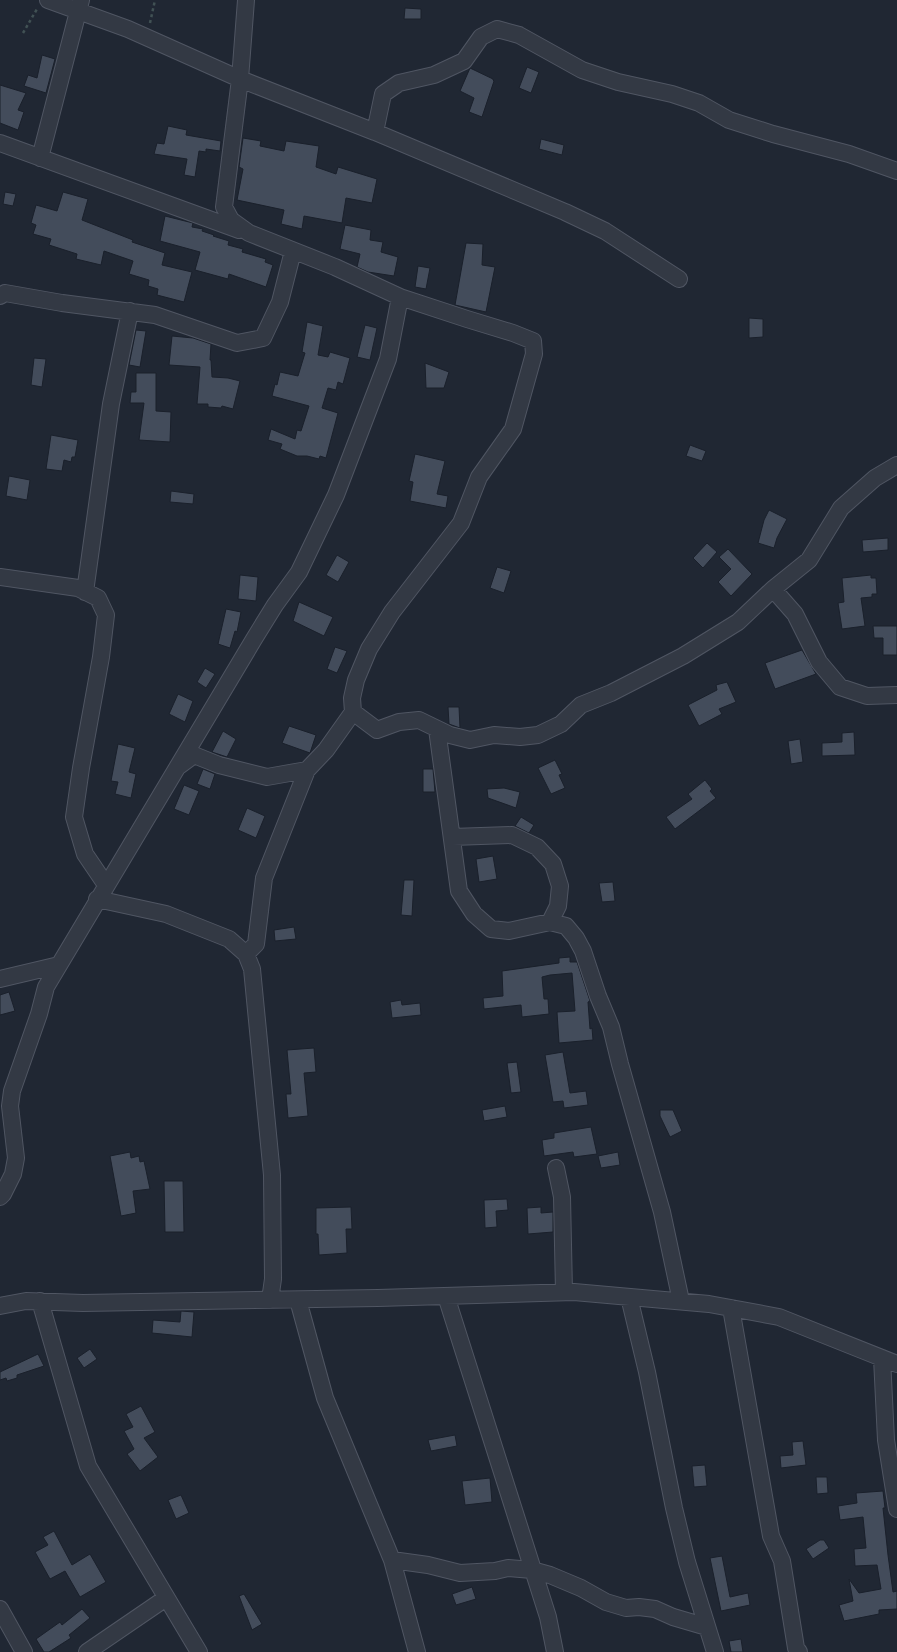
<svg xmlns="http://www.w3.org/2000/svg" width="897" height="1652" font-family="'Work Sans',sans-serif">
<style>
.building{fill:#434c5b;stroke:#1a202b}
.lines{fill:none;stroke-linecap:round;stroke-linejoin:round}
.street-casing{stroke:#505663;stroke-width:18}
.path{stroke:#415154;stroke-width:2.5;stroke-dasharray:3 3;stroke-linecap:butt}
.street{stroke:#333944;stroke-width:16}
</style>
<rect width="100%" height="100%" fill="#202733"/>
<!-- building -->
<path class="building" d="M 405,8 L 421,9 L 421,19 L 404,19 Z
M 42,55 L 55,59 L 46,93 L 24,86 L 28,75 L 37,78 Z
M 527,67 L 539,72 L 531,93 L 519,88 Z
M 470,68 L 493,79 L 493,80 L 494,81 L 482,117 L 469,112 L 474,98 L 460,91 Z
M 0,85 L 26,93 L 18,110 L 24,112 L 18,130 L 0,123 Z
M 168,126 L 187,130 L 186,135 L 221,141 L 220,151 L 206,149 L 206,152 L 199,151 L 195,177 L 184,175 L 187,159 L 154,154 L 157,143 L 164,144 Z
M 243,138 L 261,141 L 260,146 L 284,151 L 286,141 L 319,146 L 316,167 L 336,174 L 338,167 L 377,179 L 372,203 L 346,198 L 342,223 L 304,216 L 302,229 L 281,224 L 284,210 L 237,200 L 243,169 L 239,167 Z
M 541,139 L 564,145 L 562,155 L 539,149 Z
M 5,192 L 16,194 L 13,206 L 3,204 Z
M 63,192 L 88,199 L 82,220 L 133,240 L 132,242 L 165,253 L 162,265 L 192,272 L 184,302 L 157,295 L 158,289 L 148,286 L 149,280 L 129,274 L 133,261 L 104,251 L 101,265 L 76,259 L 77,254 L 49,245 L 51,239 L 33,234 L 36,225 L 31,223 L 36,205 L 57,211 Z
M 165,216 L 193,223 L 192,227 L 203,229 L 202,231 L 214,235 L 213,236 L 229,241 L 228,245 L 243,249 L 242,252 L 266,259 L 265,262 L 273,265 L 266,287 L 229,274 L 228,279 L 195,270 L 200,252 L 160,241 Z
M 345,225 L 371,230 L 370,240 L 383,242 L 381,252 L 398,257 L 394,276 L 368,272 L 357,267 L 360,254 L 340,249 Z
M 466,243 L 483,244 L 482,265 L 495,267 L 486,312 L 455,305 Z
M 418,266 L 430,268 L 426,289 L 415,287 Z
M 749,318 L 763,319 L 763,337 L 749,338 Z
M 307,322 L 323,326 L 318,355 L 328,357 L 330,352 L 350,358 L 343,384 L 338,382 L 336,390 L 328,388 L 322,408 L 338,413 L 326,458 L 320,456 L 319,459 L 307,456 L 297,456 L 280,449 L 282,444 L 268,440 L 271,429 L 295,439 L 297,430 L 301,431 L 309,406 L 272,396 L 275,384 L 277,385 L 280,372 L 298,376 L 305,353 L 302,352 Z
M 365,325 L 377,328 L 370,360 L 357,357 Z
M 136,330 L 146,331 L 140,367 L 129,365 Z
M 172,336 L 193,338 L 211,344 L 210,360 L 211,360 L 212,377 L 228,378 L 240,381 L 233,409 L 222,406 L 221,408 L 208,407 L 208,404 L 197,404 L 200,367 L 169,365 Z
M 34,358 L 46,359 L 42,387 L 31,385 Z
M 425,363 L 449,372 L 444,388 L 426,388 Z
M 136,373 L 156,373 L 156,411 L 171,412 L 170,442 L 139,440 L 144,403 L 130,403 L 131,392 L 136,392 Z
M 51,435 L 78,440 L 75,457 L 72,457 L 71,462 L 64,460 L 62,471 L 46,469 Z
M 690,445 L 706,451 L 702,461 L 686,456 Z
M 415,454 L 445,461 L 437,494 L 448,496 L 446,508 L 410,501 L 413,482 L 409,481 Z
M 9,476 L 30,480 L 27,500 L 6,496 Z
M 171,491 L 194,494 L 193,504 L 170,502 Z
M 769,510 L 787,519 L 777,538 L 774,548 L 758,543 L 764,520 Z
M 888,538 L 888,550 L 863,552 L 862,540 Z
M 707,543 L 717,552 L 703,568 L 693,558 Z
M 728,549 L 752,574 L 731,596 L 718,582 L 731,569 L 719,557 Z
M 337,555 L 349,562 L 338,582 L 326,575 Z
M 497,567 L 511,571 L 504,593 L 490,588 Z
M 240,575 L 258,577 L 256,601 L 238,599 Z
M 871,575 L 871,578 L 876,578 L 877,594 L 872,594 L 872,597 L 861,598 L 865,626 L 842,629 L 838,603 L 844,602 L 842,578 Z
M 299,602 L 333,617 L 324,636 L 293,621 Z
M 226,609 L 241,612 L 237,632 L 235,631 L 230,648 L 218,644 Z
M 873,626 L 897,626 L 897,655 L 883,655 L 883,638 L 874,638 Z
M 335,647 L 347,651 L 337,673 L 327,669 Z
M 802,650 L 816,674 L 775,689 L 765,663 Z
M 205,668 L 215,674 L 206,688 L 197,682 Z
M 727,682 L 736,702 L 719,709 L 722,714 L 699,726 L 688,705 L 717,690 L 716,685 Z
M 178,694 L 193,701 L 185,722 L 169,714 Z
M 448,707 L 459,707 L 460,728 L 449,724 Z
M 289,726 L 316,735 L 310,753 L 282,743 Z
M 223,731 L 236,739 L 227,757 L 212,752 Z
M 854,732 L 855,755 L 822,756 L 822,743 L 842,742 L 842,733 Z
M 800,739 L 803,762 L 791,764 L 788,741 Z
M 118,744 L 135,748 L 129,772 L 136,774 L 131,798 L 115,794 L 118,782 L 111,781 Z
M 555,760 L 562,774 L 559,775 L 565,788 L 551,794 L 538,768 Z
M 203,769 L 215,774 L 210,789 L 197,784 Z
M 423,769 L 433,769 L 435,792 L 423,792 Z
M 705,780 L 712,789 L 710,791 L 716,798 L 675,829 L 666,817 L 692,799 L 688,794 Z
M 184,785 L 199,791 L 189,815 L 174,809 Z
M 504,788 L 520,792 L 516,808 L 488,798 L 487,789 Z
M 247,808 L 265,816 L 256,838 L 238,830 Z
M 521,817 L 534,825 L 529,833 L 515,826 Z
M 493,856 L 497,879 L 479,882 L 476,859 Z
M 404,880 L 414,880 L 412,916 L 401,915 Z
M 613,882 L 615,901 L 602,902 L 599,883 Z
M 294,927 L 296,939 L 275,941 L 274,930 Z
M 570,957 L 570,962 L 577,962 L 590,1001 L 588,1002 L 590,1029 L 592,1028 L 593,1040 L 559,1043 L 557,1012 L 575,1011 L 572,973 L 550,975 L 542,977 L 544,999 L 548,999 L 549,1014 L 522,1017 L 521,1005 L 484,1009 L 483,998 L 503,996 L 502,971 L 559,963 L 559,958 Z
M 9,992 L 15,1011 L 0,1015 L 0,995 Z
M 401,1000 L 402,1005 L 420,1003 L 421,1015 L 392,1018 L 390,1002 Z
M 314,1048 L 316,1072 L 304,1073 L 308,1116 L 288,1118 L 286,1094 L 291,1094 L 287,1050 Z
M 563,1052 L 570,1093 L 586,1091 L 588,1105 L 564,1108 L 563,1101 L 553,1102 L 545,1055 Z
M 517,1062 L 521,1092 L 511,1093 L 507,1063 Z
M 505,1106 L 507,1117 L 484,1121 L 482,1110 Z
M 660,1110 L 673,1110 L 682,1131 L 670,1137 L 660,1116 Z
M 591,1127 L 597,1154 L 574,1157 L 573,1152 L 544,1156 L 542,1140 L 554,1138 L 554,1133 Z
M 130,1152 L 131,1158 L 139,1156 L 140,1162 L 144,1161 L 150,1189 L 133,1191 L 136,1213 L 121,1216 L 110,1156 Z
M 618,1152 L 620,1165 L 601,1168 L 598,1156 Z
M 164,1181 L 183,1181 L 184,1232 L 165,1232 Z
M 507,1199 L 508,1210 L 496,1211 L 497,1227 L 485,1228 L 484,1200 Z
M 351,1207 L 352,1229 L 346,1229 L 347,1253 L 319,1255 L 318,1234 L 316,1234 L 316,1208 Z
M 541,1207 L 541,1213 L 553,1212 L 553,1232 L 528,1234 L 527,1208 Z
M 181,1311 L 194,1312 L 192,1337 L 152,1333 L 153,1320 L 180,1322 Z
M 90,1349 L 97,1359 L 84,1368 L 77,1358 Z
M 38,1354 L 44,1366 L 17,1375 L 17,1378 L 7,1381 L 6,1378 L 0,1380 L 0,1372 Z
M 141,1406 L 155,1432 L 144,1438 L 158,1457 L 140,1471 L 127,1454 L 134,1449 L 124,1431 L 133,1427 L 126,1414 Z
M 455,1435 L 457,1446 L 431,1451 L 428,1440 Z
M 803,1441 L 806,1465 L 781,1468 L 780,1456 L 793,1455 L 792,1442 Z
M 705,1465 L 707,1486 L 694,1487 L 692,1466 Z
M 816,1477 L 827,1477 L 828,1493 L 817,1494 Z
M 490,1478 L 492,1502 L 465,1505 L 462,1481 Z
M 883,1491 L 885,1508 L 883,1508 L 888,1555 L 893,1592 L 897,1591 L 897,1609 L 879,1610 L 879,1614 L 844,1621 L 839,1605 L 853,1601 L 849,1579 L 859,1593 L 881,1589 L 877,1565 L 855,1566 L 854,1549 L 866,1548 L 863,1517 L 840,1520 L 838,1506 L 857,1503 L 856,1493 Z
M 181,1495 L 189,1513 L 176,1519 L 168,1500 Z
M 54,1531 L 72,1565 L 90,1554 L 106,1582 L 80,1597 L 65,1571 L 50,1579 L 35,1552 L 48,1545 L 43,1537 Z
M 820,1540 L 824,1540 L 829,1548 L 813,1559 L 806,1549 Z
M 722,1556 L 730,1597 L 748,1593 L 750,1605 L 721,1611 L 710,1558 Z
M 472,1587 L 476,1599 L 456,1605 L 452,1594 Z
M 244,1594 L 262,1624 L 252,1630 L 239,1596 Z
M 82,1609 L 90,1618 L 69,1635 L 71,1638 L 49,1652 L 44,1652 L 36,1639 L 60,1622 L 62,1625 Z
M 741,1639 L 743,1652 L 731,1652 L 729,1641 Z"/>
<g class="lines">
<!-- street casing -->
<g class="street-casing">
<path id="street" d="M 48,0 L 128,29 L 240,79 L 375,132 L 565,212 L 605,231 L 679,279
M 375,132 L 383,94 L 399,83 L 434,75 L 464,61 L 481,37 L 497,29 L 519,35 L 582,70 L 618,82 L 672,94 L 699,103 L 729,120 L 773,134 L 849,154 L 897,171
M 0,143 L 239,230
M 40,158 L 81,0
M 0,296 L 5,293 L 62,303 L 155,315 L 237,343 L 263,338 L 280,302 L 293,251
M 0,577 L 78,588 L 98,598 L 106,615 L 101,657 L 81,768 L 74,817 L 85,854 L 106,885
M 773,589 L 795,614 L 819,662 L 840,687 L 867,696 L 897,695
M 85,592 L 111,404 L 130,311
M 353,712 L 352,698 L 356,680 L 369,649 L 392,612 L 461,523 L 479,477 L 513,429 L 534,354 L 533,341 L 513,333 L 467,319 L 400,297
M 437,729 L 459,891 L 474,914 L 491,929 L 509,931 L 550,922 L 566,926 L 576,938 L 583,951 L 598,996 L 611,1027 L 620,1064 L 662,1212 L 681,1301
M 179,766 L 194,755 L 219,765 L 267,777 L 307,770 L 326,750 L 353,712 L 377,730 L 399,722 L 419,720 L 450,735 L 470,740 L 494,735 L 520,737 L 538,735 L 561,724 L 581,705 L 611,693 L 683,656 L 738,622 L 773,589 L 809,560 L 841,508 L 875,478 L 897,465
M 452,837 L 512,835 L 537,847 L 553,864 L 560,886 L 558,906 L 550,922
M 97,899 L 166,914 L 229,939 L 246,954 L 252,969 L 272,1175 L 273,1279 L 270,1300
M 246,954 L 256,944 L 264,878 L 307,770
M 0,979 L 59,965
M 556,1168 L 562,1197 L 564,1292
M 0,1197 L 3,1194 L 13,1174 L 16,1158 L 10,1106 L 12,1091 L 39,1014 L 46,987 L 254,639 L 275,605 L 299,572 L 336,495 L 388,359 L 400,297 L 335,267 L 249,233 L 231,220 L 224,207 L 240,79 L 246,0
M 446,1296 L 548,1617 L 555,1652
M 629,1297 L 647,1372 L 674,1508 L 687,1562 L 715,1652
M 298,1300 L 325,1398 L 392,1560 L 417,1652
M 40,1301 L 88,1466 L 199,1652
M 0,1306 L 26,1301 L 83,1303 L 378,1298 L 574,1292 L 709,1304 L 779,1317 L 897,1364
M 731,1308 L 771,1536 L 782,1561 L 796,1648 L 799,1652
M 882,1358 L 886,1440 L 897,1509
M 392,1560 L 428,1565 L 460,1573 L 495,1571 L 508,1568 L 532,1570 L 550,1575 L 581,1588 L 606,1602 L 626,1608 L 639,1607 L 655,1609 L 673,1617 L 707,1627
M 0,1609 L 24,1652
M 87,1652 L 166,1598"/>
</g>
<!-- path -->
<path class="path" d="M 150,23 L 155,0
M 23,33 L 37,9"/>
<!-- street -->
<use href="#street" class="street"/>
</g>
</svg>
